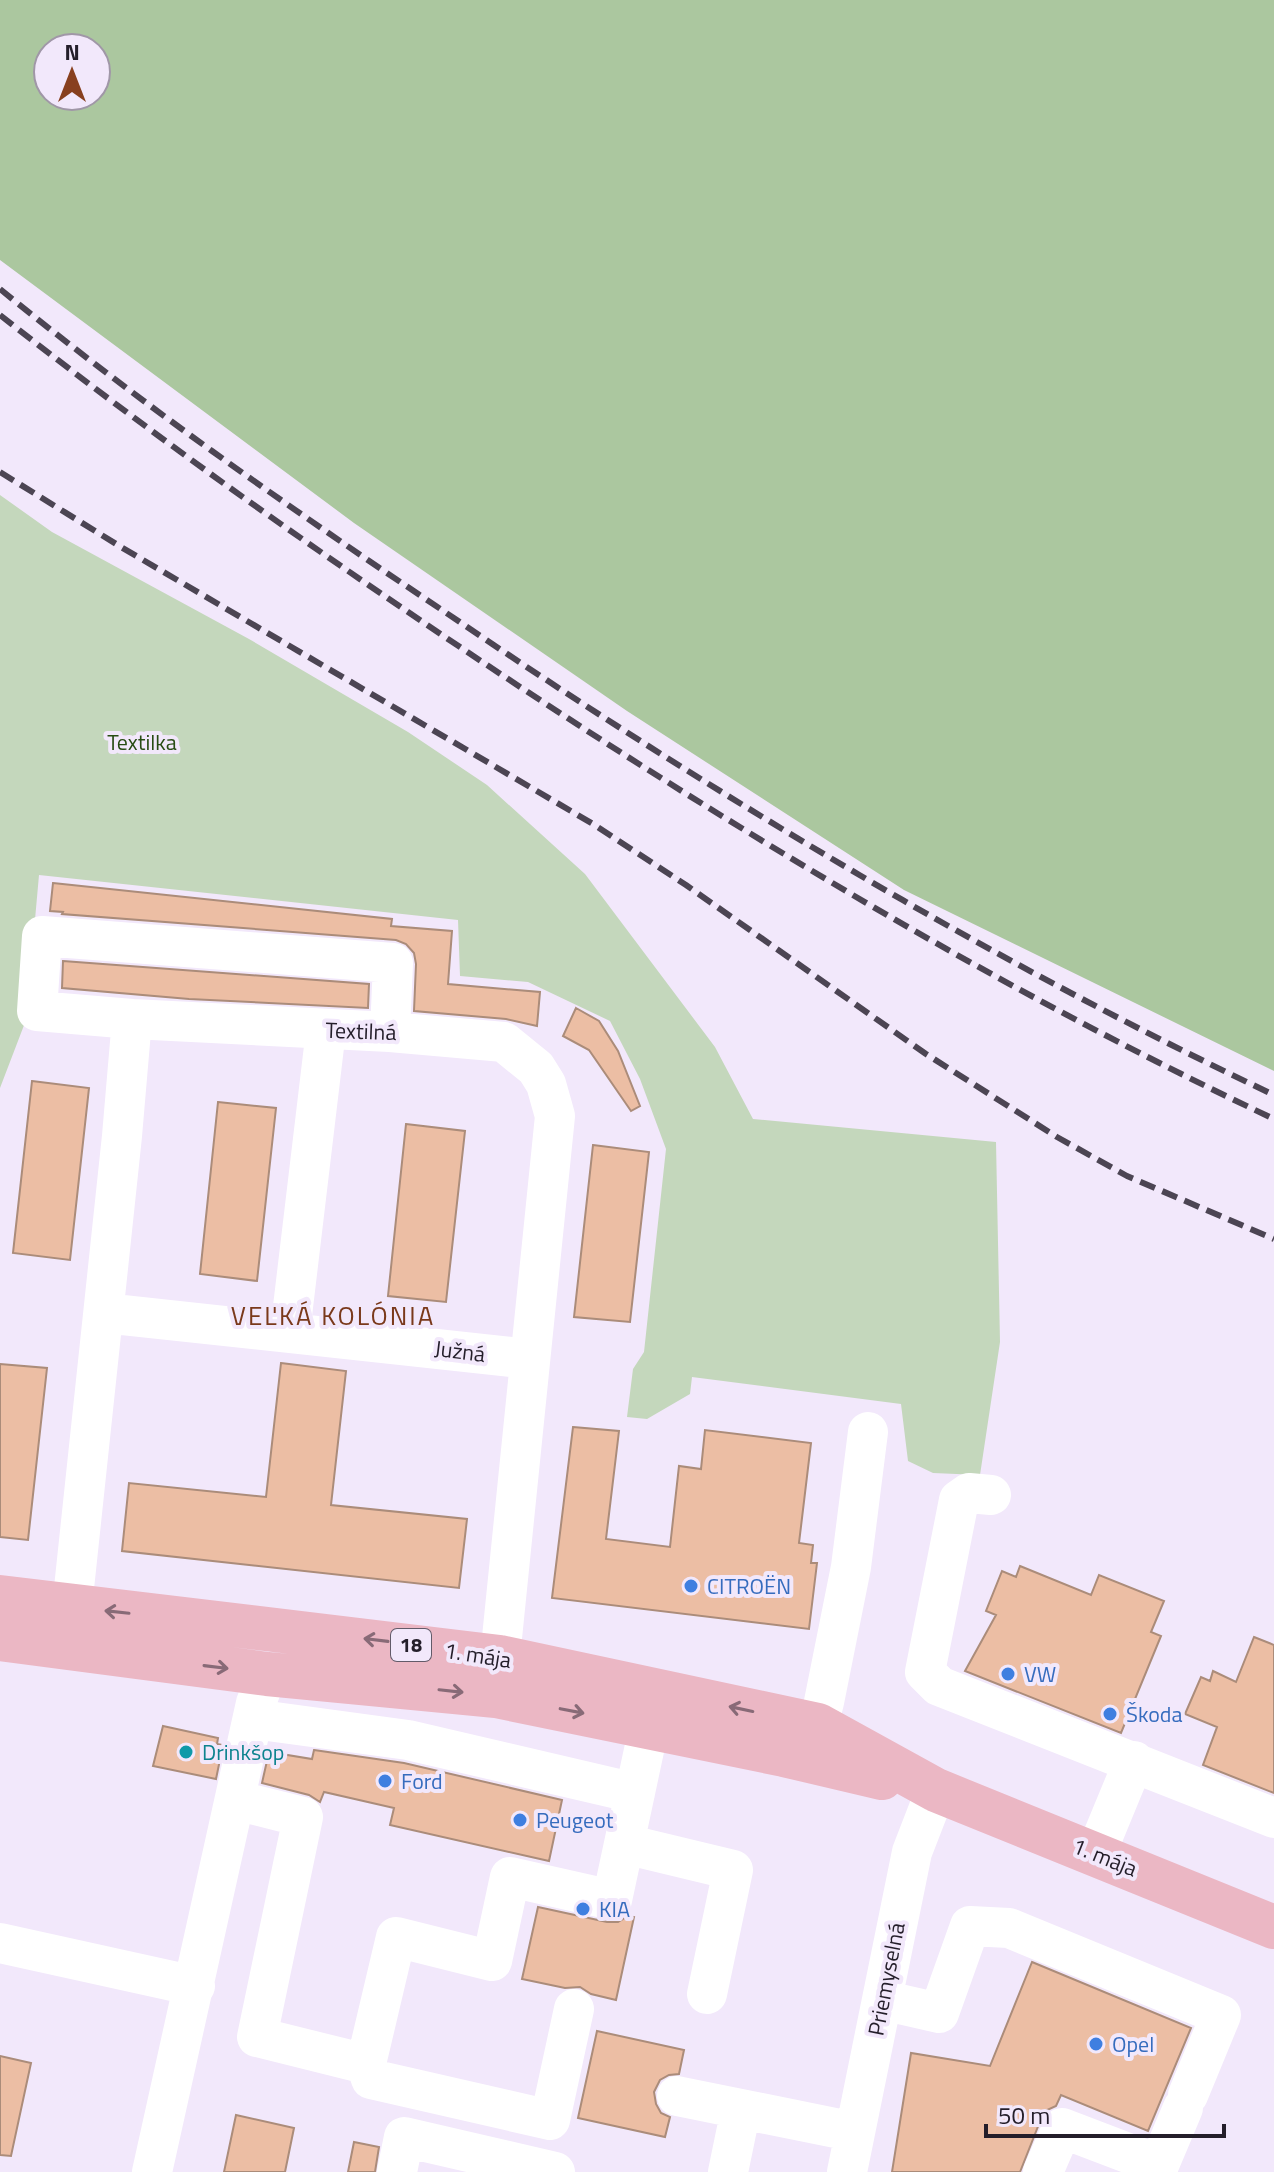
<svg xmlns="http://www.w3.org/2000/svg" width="1274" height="2172" font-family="'Titillium Web',sans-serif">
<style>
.green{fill:#c4d7bc}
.forest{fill:#abc79f;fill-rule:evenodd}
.building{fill:#ecbea4;stroke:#ab8c7a;stroke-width:2}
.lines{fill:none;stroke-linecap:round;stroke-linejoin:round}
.minor{stroke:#fff;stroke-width:40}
.major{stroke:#ebb7c4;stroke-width:44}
.rail{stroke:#4c4553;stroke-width:6;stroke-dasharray:16 8;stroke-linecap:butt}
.oneway{stroke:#886a77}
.shop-dot{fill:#3f7fe0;stroke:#f2e8fb;stroke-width:3}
.culture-dot{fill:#0f9aa8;stroke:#f2e8fb;stroke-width:3}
.labels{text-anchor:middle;stroke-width:8;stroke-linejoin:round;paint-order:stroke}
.shield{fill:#f2e8fb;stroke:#625b69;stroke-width:2}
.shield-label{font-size:20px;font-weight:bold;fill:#241e2a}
.park-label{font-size:22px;fill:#284c14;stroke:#f2e8fb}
.street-label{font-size:22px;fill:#241e2a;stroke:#f2e8fb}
.shop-label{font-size:22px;fill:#366cbe;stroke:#f2e8fb;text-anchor:start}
.culture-label{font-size:22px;fill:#0d838f;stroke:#f2e8fb;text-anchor:start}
.quarter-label{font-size:26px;letter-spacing:2px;fill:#7a391b;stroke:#f2e8fb}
</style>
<rect width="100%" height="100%" fill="#f2e8fb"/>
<!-- green -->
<path class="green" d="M 0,495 L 52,532 L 249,639 L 408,732 L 487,785 L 585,874 L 715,1047 L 753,1119 L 996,1142 L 1000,1342 L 980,1475 L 933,1473 L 908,1461 L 901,1404 L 692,1377 L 690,1394 L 647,1419 L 627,1417 L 633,1369 L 644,1352 L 666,1149 L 640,1079 L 610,1021 L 528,982 L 460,976 L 458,920 L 39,875 L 26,1020 L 0,1088 Z"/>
<!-- forest -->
<path class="forest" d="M 0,0 L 1274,0 L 1274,1071 L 904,890 L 627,711 L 354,523 L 0,260 ZM 48,48 L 96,48 L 96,96 L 48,96 Z"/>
<!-- building -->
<path class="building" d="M 53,883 L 392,919 L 391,926 L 452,931 L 448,984 L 540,992 L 537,1026 L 506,1019 L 414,1011 L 416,964 L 414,953 L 406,944 L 396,940 L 62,914 L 63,912 L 50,911 Z
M 63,961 L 369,984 L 368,1008 L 189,999 L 62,988 Z
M 576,1008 L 599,1021 L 618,1051 L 640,1106 L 631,1111 L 589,1050 L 563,1036 Z
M 32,1081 L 89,1088 L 70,1260 L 13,1253 Z
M 218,1102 L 276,1108 L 257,1281 L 200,1274 Z
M 406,1124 L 465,1131 L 446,1302 L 388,1296 Z
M 593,1145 L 649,1152 L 630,1322 L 574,1317 Z
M 281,1363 L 346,1371 L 331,1505 L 467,1519 L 459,1588 L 122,1551 L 129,1483 L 266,1497 Z
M 0,1364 L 47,1368 L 28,1540 L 0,1537 Z
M 573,1427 L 619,1431 L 606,1539 L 670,1547 L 679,1466 L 701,1469 L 705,1430 L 811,1443 L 799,1543 L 813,1545 L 811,1563 L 817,1563 L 809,1629 L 552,1598 Z
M 1020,1566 L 1091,1595 L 1099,1575 L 1164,1601 L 1151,1632 L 1161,1636 L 1121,1733 L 965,1671 L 996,1615 L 986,1611 L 1002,1571 L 1016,1577 Z
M 1254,1637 L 1274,1645 L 1274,1793 L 1203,1765 L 1217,1727 L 1185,1714 L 1201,1677 L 1210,1681 L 1213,1671 L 1236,1682 Z
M 163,1726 L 218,1738 L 217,1744 L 223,1745 L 216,1779 L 153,1766 Z
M 314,1750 L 404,1763 L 562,1800 L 549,1861 L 390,1825 L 394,1808 L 324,1792 L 320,1802 L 309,1795 L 262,1783 L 269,1752 L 312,1759 Z
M 538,1907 L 607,1922 L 618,1922 L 628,1916 L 634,1917 L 616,2000 L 591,1994 L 580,1987 L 565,1988 L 522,1979 Z
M 1032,1962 L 1191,2028 L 1148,2131 L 1061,2095 L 1056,2106 L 1047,2110 L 1041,2119 L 1020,2172 L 892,2172 L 911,2053 L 990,2066 Z
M 597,2031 L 684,2050 L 679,2074 L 669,2075 L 660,2080 L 654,2092 L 656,2104 L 661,2113 L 670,2117 L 665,2137 L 578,2118 Z
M 0,2056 L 31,2063 L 11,2156 L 0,2155 Z
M 236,2115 L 294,2128 L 285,2172 L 224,2172 Z
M 354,2142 L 379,2147 L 375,2172 L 348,2172 Z"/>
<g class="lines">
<!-- minor -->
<path class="minor" d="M 132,1019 L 37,1011 L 42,936 L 393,963 L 390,1032
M 104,1313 L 529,1359
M 290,1332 L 326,1030
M 991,1495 L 969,1493 L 959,1500 L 925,1672 L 939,1686 L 1274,1818
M 72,1607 L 122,1136 L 132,1019 L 390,1032 L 504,1042 L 536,1068 L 546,1084 L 555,1116 L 497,1687
M 253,1719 L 408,1740 L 635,1793
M 793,1747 L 818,1725 L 824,1702 L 851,1567 L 868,1432
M 235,1800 L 303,1817 L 257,2037 L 366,2064 L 396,1937 L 492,1961 L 510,1877 L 612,1900 L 649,1727
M 625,1844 L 733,1870 L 707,1994
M 1096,1853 L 1134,1761
M 0,1943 L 195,1986
M 882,2000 L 939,2013 L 970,1926 L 1009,1928 L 1221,2015 L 1188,2095
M 366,2064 L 371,2079 L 550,2120 L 574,2009
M 677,2096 L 855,2132
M 152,2172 L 256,1703 L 267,1674
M 397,2172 L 404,2137 L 555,2172
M 728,2172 L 741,2109
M 847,2172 L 912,1852 L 936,1790
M 1043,2172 L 1062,2128 L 1159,2165 L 1183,2108"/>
<!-- major -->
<path class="major" d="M 0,1597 L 500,1657 L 818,1725 L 936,1790 L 1274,1927
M 0,1639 L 267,1674 L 496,1696 L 784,1755 L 882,1778"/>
<!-- rail -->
<path class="rail" d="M 0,289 C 141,404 291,509 442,610 C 708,791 983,957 1274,1095
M 0,315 C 175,453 357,580 543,702 C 778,856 1020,999 1274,1119
M 0,472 L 121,547 L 593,824 L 686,885 L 926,1054 L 1057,1137 L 1127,1176 L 1274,1239"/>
</g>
<!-- one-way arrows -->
<defs><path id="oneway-shaft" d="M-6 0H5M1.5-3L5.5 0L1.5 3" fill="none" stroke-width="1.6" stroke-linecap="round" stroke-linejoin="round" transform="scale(2)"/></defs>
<g class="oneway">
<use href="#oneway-shaft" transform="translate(117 1612) rotate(-174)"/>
<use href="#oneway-shaft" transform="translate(376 1640) rotate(-173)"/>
<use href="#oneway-shaft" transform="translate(216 1667) rotate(7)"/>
<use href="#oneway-shaft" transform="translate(451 1691) rotate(6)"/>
<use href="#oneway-shaft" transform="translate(741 1709) rotate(-168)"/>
<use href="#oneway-shaft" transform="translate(572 1711) rotate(11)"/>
</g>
<!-- markers -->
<g class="shop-dot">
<circle cx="691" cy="1586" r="8"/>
<circle cx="1008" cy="1674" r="8"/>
<circle cx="1110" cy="1714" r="8"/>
<circle cx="385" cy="1781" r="8"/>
<circle cx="520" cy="1820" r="8"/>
<circle cx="583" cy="1909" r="8"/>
<circle cx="1096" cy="2044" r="8"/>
</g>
<circle class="culture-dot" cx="186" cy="1752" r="8"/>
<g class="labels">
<!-- shield labels -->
<rect class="shield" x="391" y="1629" width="40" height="32" rx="6"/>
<g class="shield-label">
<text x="411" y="1652">18</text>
</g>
<!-- park labels -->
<g class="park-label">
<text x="142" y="750">Textilka</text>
</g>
<!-- street labels -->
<g class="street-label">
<text transform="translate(361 1031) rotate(2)" y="8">Textilná</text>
<text transform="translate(460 1351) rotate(7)" y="8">Južná</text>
<text transform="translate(478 1655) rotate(9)" y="8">1. mája</text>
<text transform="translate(1105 1857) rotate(22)" y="8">1. mája</text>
<text transform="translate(886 1979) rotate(-79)" y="8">Priemyselná</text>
</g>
<!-- shop labels -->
<g class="shop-label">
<text x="707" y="1594">CITROËN</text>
<text x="1024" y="1682">VW</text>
<text x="1126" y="1722">Škoda</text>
<text x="401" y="1789">Ford</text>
<text x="536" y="1828">Peugeot</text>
<text x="599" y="1917">KIA</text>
<text x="1112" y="2052">Opel</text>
</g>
<!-- culture labels -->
<g class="culture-label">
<text x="202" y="1760">Drinkšop</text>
</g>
<!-- quarter labels -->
<g class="quarter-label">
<text x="333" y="1325">VEĽKÁ KOLÓNIA</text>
</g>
</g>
<!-- north arrow -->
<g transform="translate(72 72)"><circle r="38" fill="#f2e8fb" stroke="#a097a7" stroke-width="2"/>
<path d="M0-6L14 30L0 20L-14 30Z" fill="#88401f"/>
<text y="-12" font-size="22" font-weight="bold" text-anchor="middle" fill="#241e2a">N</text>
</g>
<!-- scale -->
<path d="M986 2124v12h238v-12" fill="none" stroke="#241e2a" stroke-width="4"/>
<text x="998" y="2124" font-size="24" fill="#241e2a" stroke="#f2e8fb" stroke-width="6" paint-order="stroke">50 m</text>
</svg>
